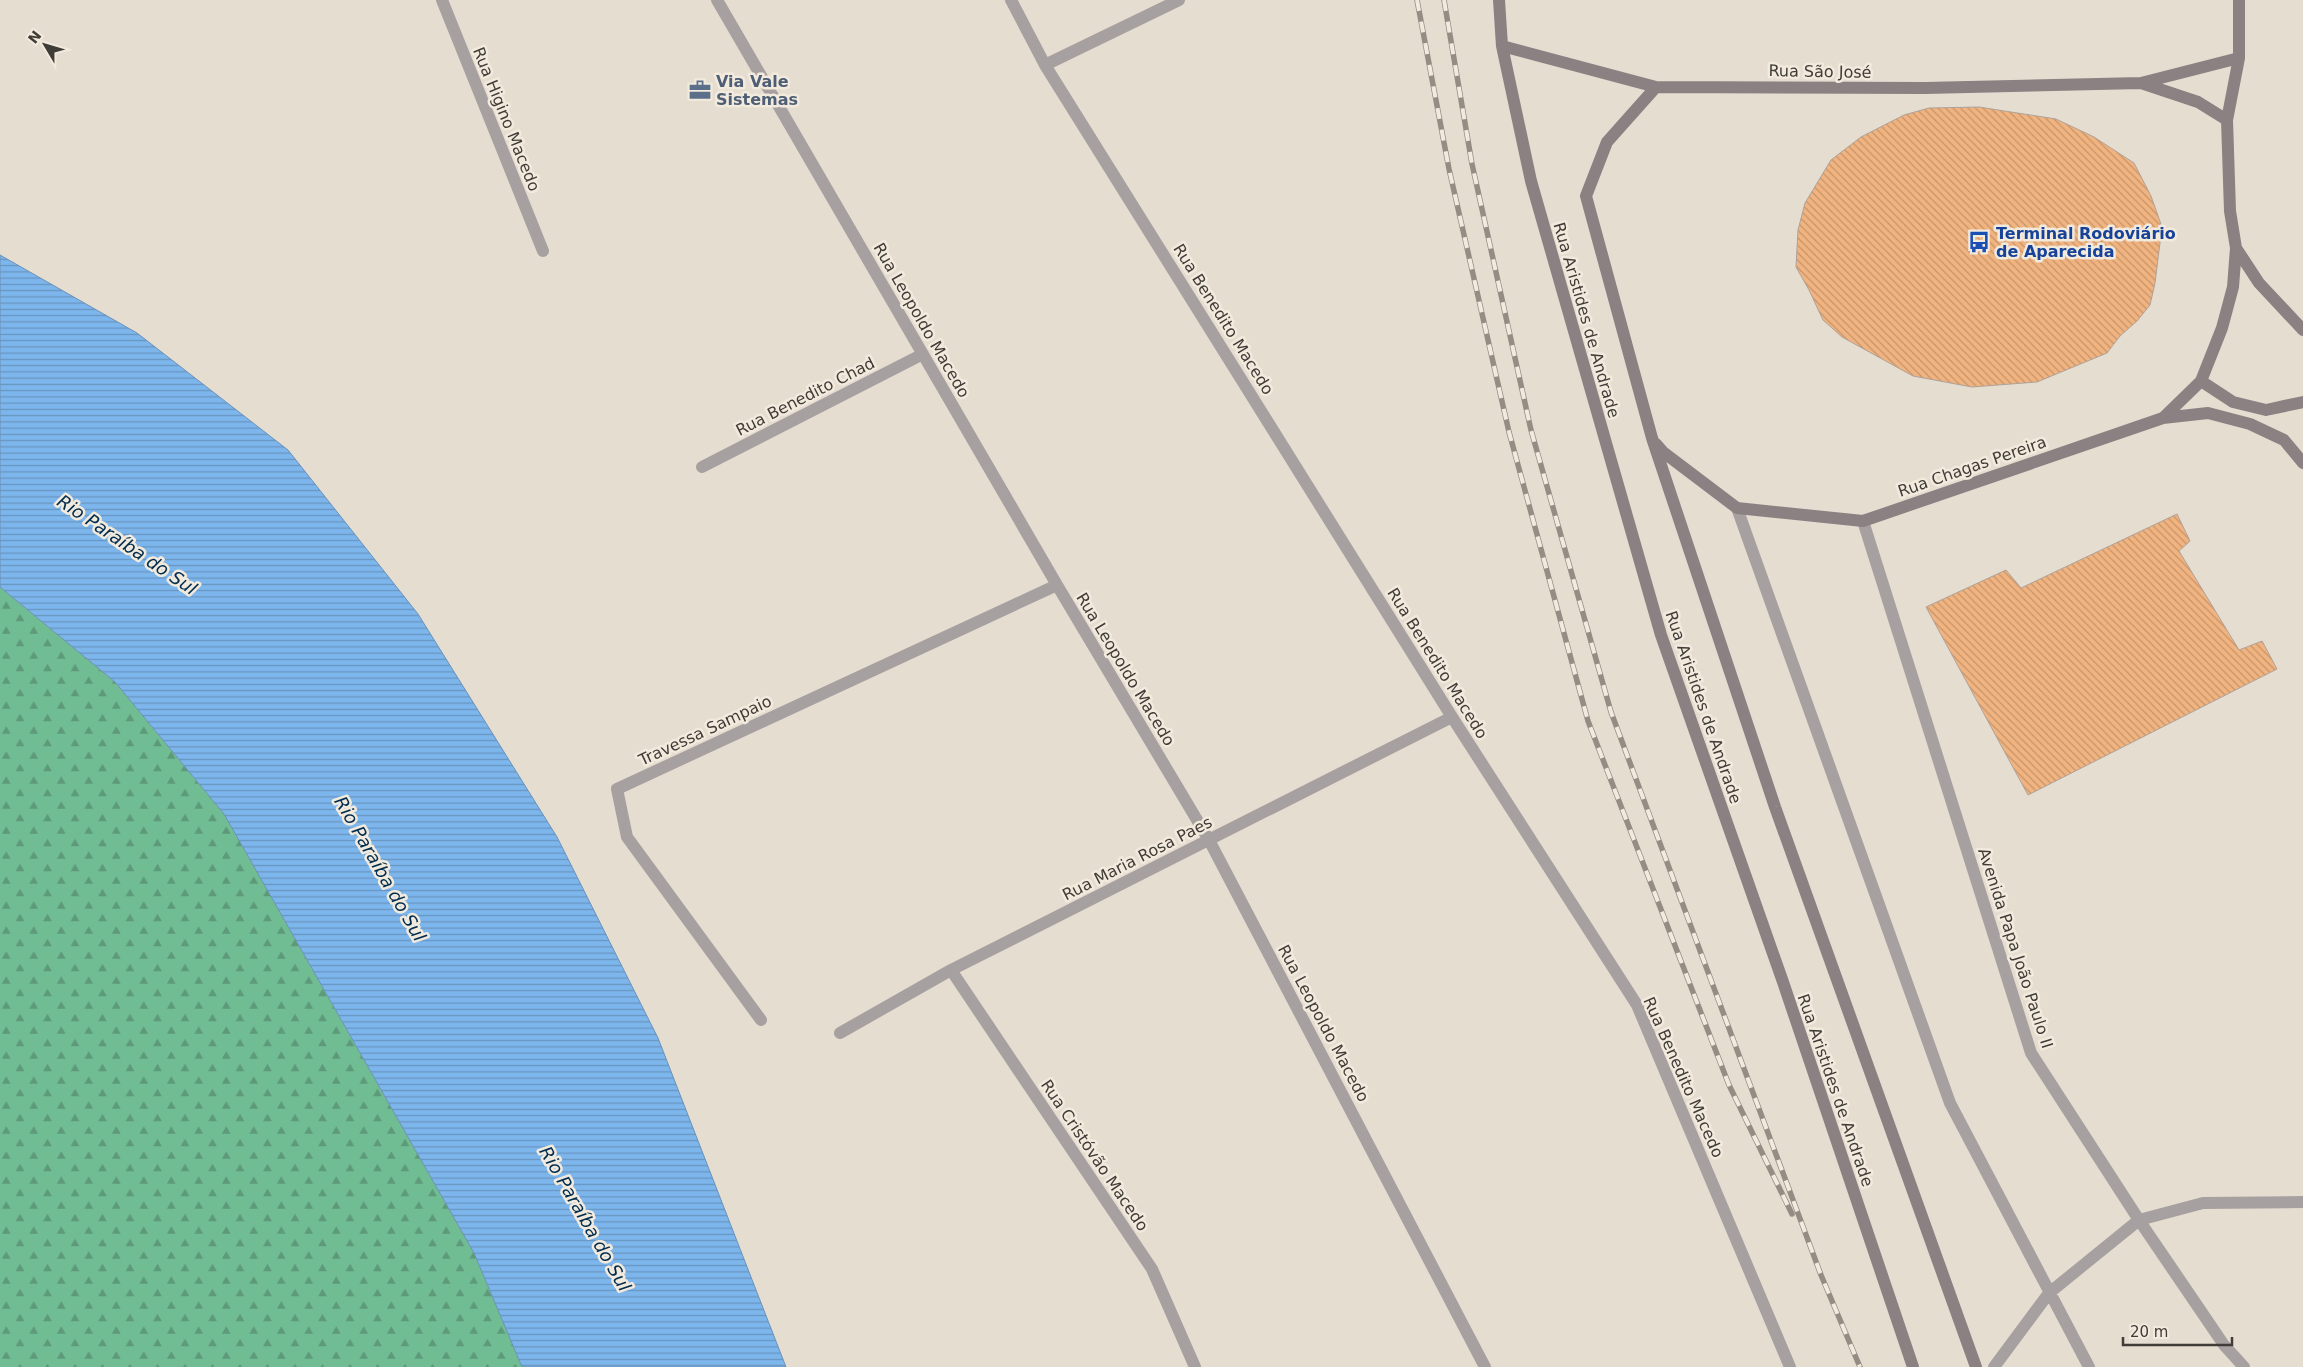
<svg xmlns="http://www.w3.org/2000/svg" width="2303" height="1367" font-family="'DejaVu Sans',sans-serif">
<style>
.forest{fill:url(#forest-firs)}
.water{fill:url(#water-rules);stroke:#6b91b6}
.building{fill:url(#building-back-hatch);stroke:#aea299}
.lines{fill:none;stroke-linecap:round;stroke-linejoin:round}
.street{stroke:#a7a0a0;stroke-width:12}
.secondary{stroke:#8c8182;stroke-width:12}
.rail-casing{stroke:#938d84;stroke-width:5.5}
.rail{stroke:#f3eade;stroke-width:4;stroke-dasharray:11;stroke-linecap:butt}
.labels{text-anchor:middle;stroke-width:5;stroke-linejoin:round;paint-order:stroke}
.street-label{font-size:16px;fill:#403c37;stroke:#f3eade}
.service-label{font-size:16px;font-weight:bold;fill:#4e5e75;stroke:#f3eade;text-anchor:start}
.transit-label{font-size:16px;font-weight:bold;fill:#164399;stroke:#f3eade;text-anchor:start}
.water-label{font-size:18px;font-style:italic;fill:#012d4f;stroke:#f3eade}
</style>
<defs>
<pattern id="forest-firs" width="22" height="20" patternUnits="userSpaceOnUse" patternTransform="scale(1.25)"><rect width="22" height="20" fill="#70bc93"/><path d="M5 1l3.5 6h-7zM16 11l3.5 6h-7z" fill="#5d9a79"/></pattern>
<pattern id="water-rules" width="6" height="5" patternUnits="userSpaceOnUse" patternTransform="scale(1.25)"><rect width="6" height="5" fill="#7db6ec"/><path d="M0 2.5h6" fill="none" stroke="#6895c0"/></pattern>
<pattern id="building-back-hatch" width="6" height="6" patternUnits="userSpaceOnUse" patternTransform="scale(1.25)"><rect width="6" height="6" fill="#f1b480"/><path d="M-1 5l2 2M0 0l6 6M5-1l2 2" fill="none" stroke="#c5946a"/></pattern>
</defs>
<rect width="100%" height="100%" fill="#e6ddd1"/>
<!-- forest -->
<path class="forest" d="M 0,587 L 115,682 L 224,814 L 474,1253 L 522,1367 L 0,1367 Z"/>
<!-- water -->
<path class="water" d="M 0,255 L 137,333 L 288,450 L 418,614 L 557,837 L 658,1038 L 786,1367 L 522,1367 L 474,1253 L 224,814 L 115,682 L 0,587 Z"/>
<!-- building -->
<path class="building" d="M 1979,107 L 2056,119 L 2094,137 L 2134,163 L 2151,196 L 2162,227 L 2155,283 L 2150,305 L 2137,321 L 2120,336 L 2107,353 L 2037,382 L 1972,387 L 1913,376 L 1842,337 L 1823,320 L 1809,290 L 1796,267 L 1798,230 L 1805,203 L 1831,160 L 1861,137 L 1904,115 L 1929,108 Z
M 2177,514 L 2190,541 L 2179,551 L 2239,650 L 2262,641 L 2277,669 L 2028,795 L 1926,607 L 2006,570 L 2021,588 Z"/>
<g class="lines">
<!-- street -->
<path class="street" d="M 442,0 L 543,251
M 717,0 L 1057,585 L 1209,840 L 1485,1367
M 1011,0 L 1045,65 L 1452,717 L 1637,1005 L 1790,1367
M 1045,65 L 1179,0
M 702,467 L 923,354
M 1737,508 L 1950,1103 L 2089,1367
M 1863,521 L 2031,1053 L 2139,1220 L 2224,1345 L 2244,1367
M 951,970 L 1152,1269 L 1195,1367
M 761,1020 L 627,837 L 617,789 L 1057,585
M 840,1033 L 951,970 L 1452,717
M 1994,1367 L 2049,1293 L 2139,1220 L 2203,1203 L 2303,1202"/>
<!-- secondary -->
<path class="secondary" d="M 1499,0 L 1502,46 L 1531,181 L 1661,635 L 1783,982 L 1913,1367
M 1502,46 L 1656,87 L 1925,88 L 2141,83 L 2239,58
M 2141,83 L 2198,102 L 2227,120
M 1656,87 L 1607,142 L 1586,196 L 1652,438 L 1775,807 L 1976,1367
M 2236,248 L 2259,283 L 2303,330
M 2201,381 L 2233,402 L 2266,410 L 2303,402
M 2163,418 L 2208,413 L 2250,424 L 2284,440 L 2303,463
M 1656,444 L 1663,452 L 1737,508 L 1863,521 L 2163,418 L 2201,381 L 2222,328 L 2233,287 L 2236,248 L 2230,211 L 2227,120 L 2239,58 L 2239,0"/>
<!-- rail casing -->
<g class="rail-casing">
<path id="rail" d="M 1417,0 L 1449,169 L 1509,432 L 1588,721 L 1729,1085 L 1792,1214
M 1444,0 L 1472,164 L 1531,430 L 1611,712 L 1821,1275 L 1860,1367"/>
</g>
<!-- rail -->
<use href="#rail" class="rail"/>
</g>
<!-- icons -->
<defs>
<g id="office-bare" transform="scale(1.725)"><path d="M-6-3h4V-5.5h4V-3h4V5H-6ZM-1-4.5V-3h2v-1.5ZM-6 0V1H6V0Z" fill="#5c6f8a" stroke="#f3eade" stroke-width="2.5" paint-order="stroke"/></g>
<g id="bus-bare" transform="scale(1.725)"><path d="M-5-6H5V4H4V6H2V4H-2V6H-4V4H-5ZM-3.5-4V0h7V-4ZM-3.5 1.2v1.5H-2V1.2ZM2 1.2v1.5H3.5V1.2Z" fill="#1a4fb4" stroke="#f3eade" stroke-width="2.5" paint-order="stroke"/></g>
</defs>
<g fill-rule="evenodd">
<use href="#office-bare" x="700" y="90"/>
<use href="#bus-bare" x="1979" y="242"/>
</g>
<g class="labels">
<!-- street labels -->
<g class="street-label">
<text transform="translate(1820 71) rotate(1)" y="6">Rua São José</text>
<text transform="translate(507 119) rotate(68)" y="6">Rua Higino Macedo</text>
<text transform="translate(1224 319) rotate(58)" y="6">Rua Benedito Macedo</text>
<text transform="translate(922 320) rotate(60)" y="6">Rua Leopoldo Macedo</text>
<text transform="translate(1587 320) rotate(74)" y="6">Rua Aristides de Andrade</text>
<text transform="translate(805 396) rotate(-27)" y="6">Rua Benedito Chad</text>
<text transform="translate(1972 466) rotate(-19)" y="6">Rua Chagas Pereira</text>
<text transform="translate(1438 663) rotate(58)" y="6">Rua Benedito Macedo</text>
<text transform="translate(1126 669) rotate(59)" y="6">Rua Leopoldo Macedo</text>
<text transform="translate(1704 707) rotate(71)" y="6">Rua Aristides de Andrade</text>
<text transform="translate(705 730) rotate(-25)" y="6">Travessa Sampaio</text>
<text transform="translate(1137 858) rotate(-27)" y="6">Rua Maria Rosa Paes</text>
<text transform="translate(2016 948) rotate(72)" y="6">Avenida Papa João Paulo II</text>
<text transform="translate(1324 1023) rotate(62)" y="6">Rua Leopoldo Macedo</text>
<text transform="translate(1684 1077) rotate(66)" y="6">Rua Benedito Macedo</text>
<text transform="translate(1836 1090) rotate(71)" y="6">Rua Aristides de Andrade</text>
<text transform="translate(1095 1155) rotate(56)" y="6">Rua Cristóvão Macedo</text>
</g>
<!-- service labels -->
<g class="service-label">
<text x="716" y="87">Via Vale<tspan x="716" dy="18">Sistemas</tspan></text>
</g>
<!-- transit labels -->
<g class="transit-label">
<text x="1996" y="239">Terminal Rodoviário<tspan x="1996" dy="18">de Aparecida</tspan></text>
</g>
<!-- water labels -->
<g class="water-label">
<text transform="translate(127 545) rotate(34)" y="6">Rio Paraíba do Sul</text>
<text transform="translate(380 869) rotate(60)" y="6">Rio Paraíba do Sul</text>
<text transform="translate(585 1219) rotate(60)" y="6">Rio Paraíba do Sul</text>
</g>
</g>
<!-- north arrow -->
<g transform="translate(45 45) rotate(308)" stroke="#f3eade" stroke-width="4" paint-order="stroke">
<path d="M0-4L9 19L0 12L-9 19Z" fill="#403c37"/>
<text y="-8" font-size="14" font-weight="bold" text-anchor="middle" fill="#403c37">N</text>
</g>
<!-- scale -->
<path d="M2123 1337v8h109v-8" fill="none" stroke="#403c37" stroke-width="2.5"/>
<text x="2130" y="1337" font-size="15" fill="#403c37" stroke="#f3eade" stroke-width="4" paint-order="stroke">20 m</text>
</svg>
